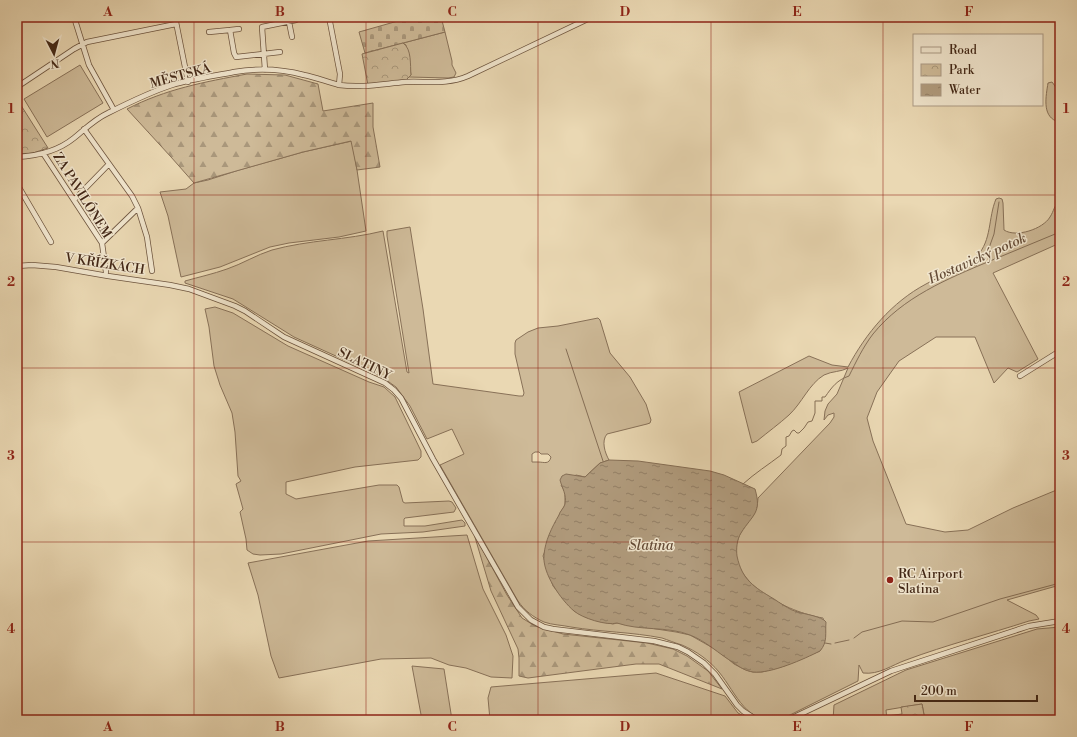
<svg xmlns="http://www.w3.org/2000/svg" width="1077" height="737" font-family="'Libre Bodoni',serif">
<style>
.green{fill:#ceba98;stroke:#887158;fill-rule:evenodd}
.forest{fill:url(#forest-firs);stroke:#887158}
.cemetery{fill:url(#cemetery-stones);stroke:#887158}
.park{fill:url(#park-crowns);stroke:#887158}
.water{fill:url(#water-ripples);stroke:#856e55}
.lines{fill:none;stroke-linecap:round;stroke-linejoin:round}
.stream{stroke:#856e55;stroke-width:1}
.minor-casing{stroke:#6d543e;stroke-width:6}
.minor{stroke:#f1e6ce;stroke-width:4.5}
.grid{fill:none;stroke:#8f2418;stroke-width:1;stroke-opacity:0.55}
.poi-dot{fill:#8f2418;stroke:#f1e6ce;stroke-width:1.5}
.labels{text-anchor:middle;stroke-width:3;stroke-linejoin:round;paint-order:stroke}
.street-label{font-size:13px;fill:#432817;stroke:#f1e6ce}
.poi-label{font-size:13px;fill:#432817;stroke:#f1e6ce;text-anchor:start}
.water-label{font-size:14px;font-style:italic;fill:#644b36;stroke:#f1e6ce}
.neatline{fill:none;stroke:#8f2418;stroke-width:1.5}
.grid-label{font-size:13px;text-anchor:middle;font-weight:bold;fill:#8f2418}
</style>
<defs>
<pattern id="forest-firs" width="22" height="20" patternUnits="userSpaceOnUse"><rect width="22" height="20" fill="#ceba98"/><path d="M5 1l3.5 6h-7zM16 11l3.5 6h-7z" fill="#a9977b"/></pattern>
<pattern id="cemetery-stones" width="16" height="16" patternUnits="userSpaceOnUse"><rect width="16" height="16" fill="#ceba98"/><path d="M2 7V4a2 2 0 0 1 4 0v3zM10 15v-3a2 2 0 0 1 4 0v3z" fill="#a9977b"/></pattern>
<pattern id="park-crowns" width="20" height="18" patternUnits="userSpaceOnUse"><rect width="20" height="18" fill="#ceba98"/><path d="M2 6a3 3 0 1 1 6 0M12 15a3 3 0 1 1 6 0" fill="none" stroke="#a9977b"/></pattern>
<pattern id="water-ripples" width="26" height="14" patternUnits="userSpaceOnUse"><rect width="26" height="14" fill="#b19c7e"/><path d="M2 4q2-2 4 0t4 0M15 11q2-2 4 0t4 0" fill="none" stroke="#927f66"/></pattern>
</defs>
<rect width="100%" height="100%" fill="#ead8b3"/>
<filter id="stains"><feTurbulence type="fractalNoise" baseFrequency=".005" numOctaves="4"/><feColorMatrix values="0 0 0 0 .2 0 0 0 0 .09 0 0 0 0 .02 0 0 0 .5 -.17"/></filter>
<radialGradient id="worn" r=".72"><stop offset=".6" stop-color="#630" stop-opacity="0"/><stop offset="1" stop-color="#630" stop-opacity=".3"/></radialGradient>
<!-- green -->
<path class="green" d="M 445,32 L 452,61 L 452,65 L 456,73 L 454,77 L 448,78 L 409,77 L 411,75 L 406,45 L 403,43 Z
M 80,65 L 103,103 L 47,137 L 24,99 Z
M 1052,82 C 1061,92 1060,105 1060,118 L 1056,121 C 1042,115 1046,96 1048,83 Z
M 352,141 L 357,170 L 366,231 L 339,237 L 289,243 L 270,247 L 220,267 L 181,277 L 168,216 L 160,192 L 186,189 L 194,183 L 208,180 L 239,170 L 303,152 Z
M 999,198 L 1002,199 L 1003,203 L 1004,230 C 1016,238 1043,229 1050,217 C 1054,211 1054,205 1060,201 L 1060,243 L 993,273 L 1038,359 L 1017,372 L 1008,368 L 994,383 L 975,337 L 936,337 L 899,361 L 877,392 L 867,418 L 873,441 L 906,524 L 945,532 L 968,530 L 1013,508 L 1059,489 L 1060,490 L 1060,585 L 1007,600 L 1036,615 L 1039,619 L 1029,621 C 989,634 946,645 906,660 C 892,665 879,675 863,673 L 859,665 L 858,681 L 782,719 C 746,726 737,694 719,672 C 709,660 696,651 682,645 C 675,643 668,640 662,638 C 632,632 601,632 571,627 C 562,625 552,625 544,622 C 533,617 525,611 518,601 L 440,465 L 464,454 L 452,429 L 427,439 L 410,406 L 396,387 L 382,377 L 294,337 L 233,299 L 185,283 L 185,281 C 199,277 213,274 227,269 C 242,264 256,255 272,250 C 308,240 347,240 383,231 L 407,372 L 409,373 L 387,236 L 387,231 L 410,227 L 423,309 L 433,384 L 519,396 L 523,396 L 524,393 L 515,354 L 515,343 L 516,340 L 528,332 L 538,328 L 558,326 L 598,318 L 600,320 L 610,353 L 630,377 L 646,404 L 651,420 L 650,423 L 647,424 L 607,434 C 601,441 605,453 609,460 L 600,463 L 585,477 L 576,475 L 561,485 L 565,492 L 565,505 L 560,513 L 543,556 L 553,586 L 574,611 L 588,618 L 604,622 L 613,624 L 617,623 L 676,632 L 690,635 L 720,652 L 734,664 L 746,670 L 753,672 L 762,672 L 784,666 L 820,651 C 826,638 827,632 823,618 C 790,613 723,582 738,539 C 744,521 757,520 758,498 L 830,423 L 834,417 L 834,413 L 828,415 L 824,420 L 825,411 L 828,404 L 837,394 L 848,368 C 841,372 832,371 824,375 C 809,384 802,403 789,415 C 779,424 768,432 757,441 L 752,443 L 739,392 L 809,356 L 832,365 L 848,367 C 866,333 892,302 926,284 C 940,276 966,267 977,256 C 992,240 988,218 996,199 ZM 535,452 L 539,452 L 541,454 L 548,454 L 551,457 C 549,465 544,462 538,462 C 536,462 534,462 532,462 L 532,454 Z
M 215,307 L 233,313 L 288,346 L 369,382 L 384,387 L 395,397 L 421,451 L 421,457 L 418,460 L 355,467 L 286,482 L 286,494 L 296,499 L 379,485 L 397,485 L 399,487 L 403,502 L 405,503 L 449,501 L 452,502 L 456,508 L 454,512 L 405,518 L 404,519 L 404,526 L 425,526 L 462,520 L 465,523 L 465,526 L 423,532 L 381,534 L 281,554 L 260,555 L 253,554 L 247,550 L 246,539 L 240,512 L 243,509 L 236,484 L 241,481 L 238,476 L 235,432 L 232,413 L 220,385 L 214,366 L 209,327 L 205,309 Z
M 467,535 L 483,589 L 506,635 L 513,656 L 512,678 L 491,677 L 466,668 L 449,665 L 431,658 L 381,659 L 279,678 L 271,656 L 258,595 L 248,563 L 368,541 Z
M 1060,627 L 1060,720 L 925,720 L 922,704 L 886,710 L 887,720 L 833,720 L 834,705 L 906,670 L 1037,629 Z
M 412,666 L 444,669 L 452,720 L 422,720 Z
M 656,673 L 725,696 L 738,713 L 751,720 L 490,720 L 488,698 L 491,687 Z"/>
<!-- forest -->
<path class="forest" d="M 247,74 L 285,75 L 318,84 L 323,111 L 373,103 L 373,127 L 380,167 L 357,170 L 351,141 L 303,152 L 194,183 L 171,157 L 127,109 C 166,89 204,82 247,74 Z
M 474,534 L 507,595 L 522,618 L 535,626 L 563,634 L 647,643 L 673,649 L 687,656 L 708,671 L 722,689 L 659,664 L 636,664 L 528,678 L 519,676 L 519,658 L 518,649 L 491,591 Z"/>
<!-- cemetery -->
<path class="cemetery" d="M 412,17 L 441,17 L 445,32 L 365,53 L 359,32 Z"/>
<!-- park -->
<path class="park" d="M 403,43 C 412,49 410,65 411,75 L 406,80 L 368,85 L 362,54 Z
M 17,99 L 48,148 L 33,153 L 17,154 Z
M 922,704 L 925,720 L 887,720 L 887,716 L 902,714 L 901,707 Z"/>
<!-- water -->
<path class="water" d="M 609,460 L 638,461 L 710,471 L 724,475 L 755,489 C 762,513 753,514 741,533 C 737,539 736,549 737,556 C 742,580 754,587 774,599 C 780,603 786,607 792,610 C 802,614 816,615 824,620 L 826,622 C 825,633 828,642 820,651 C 804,659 771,674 753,672 C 746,671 739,667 734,663 C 719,654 706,641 690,635 C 667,626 640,631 617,623 C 607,626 582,618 574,611 C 561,600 542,573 544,555 C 545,541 552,527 559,515 C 560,511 564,508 565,504 C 567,495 562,488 560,480 L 562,476 L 566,474 L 585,477 L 600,463 Z"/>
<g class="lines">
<!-- stream -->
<path class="stream" d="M 976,266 L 989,248 L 994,234 L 999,202
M 566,349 L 603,461
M 743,484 C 755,473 768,465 781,455 L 782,449 L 786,446 L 786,437 L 789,436 L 792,431 L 794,430 L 797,433 L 799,433 L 804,428 L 808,422 L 812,421 L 815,413 L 815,401 L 822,401 L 822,397 L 825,397 C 832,387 837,380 849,376 C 856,362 863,347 873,334 C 903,297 947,279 990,261 C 1013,251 1037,242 1060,232
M 854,638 L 862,632 L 902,621 L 933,622 L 1000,599 L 1060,583
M 825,643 L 831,644
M 835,643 L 849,640"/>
<!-- minor casing -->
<g class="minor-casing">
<path id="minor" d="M 74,17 L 89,65 L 114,110
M 175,17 L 188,82
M 329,17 L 340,74 L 339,85
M 206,19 L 217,17
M 289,22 L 292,37
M 230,30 L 239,29
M 209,32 L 230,30 L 234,53 L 236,57 L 280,52
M 265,70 L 262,27 L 296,20
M 17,87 L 74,49 L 87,42 L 176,24
M 84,129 L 132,196 L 138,208 L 147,237 L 152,271
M 43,153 L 102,243 L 106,272
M 17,157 C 37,156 58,151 74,138 C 85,129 95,119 108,113 C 128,103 150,92 172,85 C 192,79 214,76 234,72 C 257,68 281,69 304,75 C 315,77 327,82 339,85 C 361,88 382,84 405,82 C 427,81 447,85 468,76 L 592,17
M 17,184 L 51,242
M 74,200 L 109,164
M 102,243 L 138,208
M 17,266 L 32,265 L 56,267 L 108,276 L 170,285 L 189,289 L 235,306 L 245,311 L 284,337 L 385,383 L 394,390 L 401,398 L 433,459 L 518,607 L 531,620 L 544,627 L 553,629 L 654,641 L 678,647 L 688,652 L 704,663 L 715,674 L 737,705 L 743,711 L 757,720
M 1020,376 L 1060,351
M 788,720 L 891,671 L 1029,626 L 1060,621"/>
</g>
<!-- minor -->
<use href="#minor" class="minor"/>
</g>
<!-- grid -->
<path class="grid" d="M 194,17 L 194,720M 366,17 L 366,720M 538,17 L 538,720M 711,17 L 711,720M 883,17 L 883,720M 17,195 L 1060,195M 17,368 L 1060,368M 17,542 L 1060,542"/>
<!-- markers -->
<circle class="poi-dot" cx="890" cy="580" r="4"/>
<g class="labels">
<!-- street labels -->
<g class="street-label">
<text transform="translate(180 75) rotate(-15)" y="5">MĚSTSKÁ</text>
<text transform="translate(83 195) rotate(58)" y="5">ZA PAVILÓNEM</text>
<text transform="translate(105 263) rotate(9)" y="5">V KŘÍŽKÁCH</text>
<text transform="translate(365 363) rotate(26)" y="5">SLATINY</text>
</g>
<!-- poi labels -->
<g class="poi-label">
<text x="898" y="578">RC Airport<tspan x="898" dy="15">Slatina</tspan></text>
</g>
<!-- water labels -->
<g class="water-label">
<text transform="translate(977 258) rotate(-24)" y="5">Hostavický potok</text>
<text x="651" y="550">Slatina</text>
</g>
</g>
<!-- margin -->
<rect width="1077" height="737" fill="none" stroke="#ead8b3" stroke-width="44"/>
<!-- legend -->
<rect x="913" y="34" width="130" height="72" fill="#f1e6ce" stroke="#ab9a85"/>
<rect x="921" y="47" width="20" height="6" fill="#f1e6ce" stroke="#ab9a85"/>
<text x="949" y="54" font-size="12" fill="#432817">Road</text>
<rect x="921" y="64" width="20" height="12" fill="url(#park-crowns)" stroke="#ab9a85"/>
<text x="949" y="74" font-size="12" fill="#432817">Park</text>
<rect x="921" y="84" width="20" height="12" fill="url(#water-ripples)" stroke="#ab9a85"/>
<text x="949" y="94" font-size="12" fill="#432817">Water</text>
<!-- north arrow -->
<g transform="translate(54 54) rotate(174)" stroke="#f1e6ce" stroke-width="3" paint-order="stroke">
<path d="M0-3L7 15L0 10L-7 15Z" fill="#432817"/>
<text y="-6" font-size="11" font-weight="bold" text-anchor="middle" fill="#432817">N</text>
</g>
<!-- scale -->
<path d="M915 695v6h122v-6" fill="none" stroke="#432817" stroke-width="2"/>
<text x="921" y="695" font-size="12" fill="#432817" stroke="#f1e6ce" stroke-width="3" paint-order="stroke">200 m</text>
<rect x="22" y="22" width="1033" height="693" class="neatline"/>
<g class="grid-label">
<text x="108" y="16">A</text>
<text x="280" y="16">B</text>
<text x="452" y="16">C</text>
<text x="625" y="16">D</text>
<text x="797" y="16">E</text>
<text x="969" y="16">F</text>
<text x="11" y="113">1</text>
<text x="1066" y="113">1</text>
<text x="11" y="286">2</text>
<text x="1066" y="286">2</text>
<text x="11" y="460">3</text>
<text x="1066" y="460">3</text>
<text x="11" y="633">4</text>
<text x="1066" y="633">4</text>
<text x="108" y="731">A</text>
<text x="280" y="731">B</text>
<text x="452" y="731">C</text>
<text x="625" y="731">D</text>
<text x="797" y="731">E</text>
<text x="969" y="731">F</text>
</g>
<rect width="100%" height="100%" filter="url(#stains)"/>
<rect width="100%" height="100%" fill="url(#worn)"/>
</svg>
